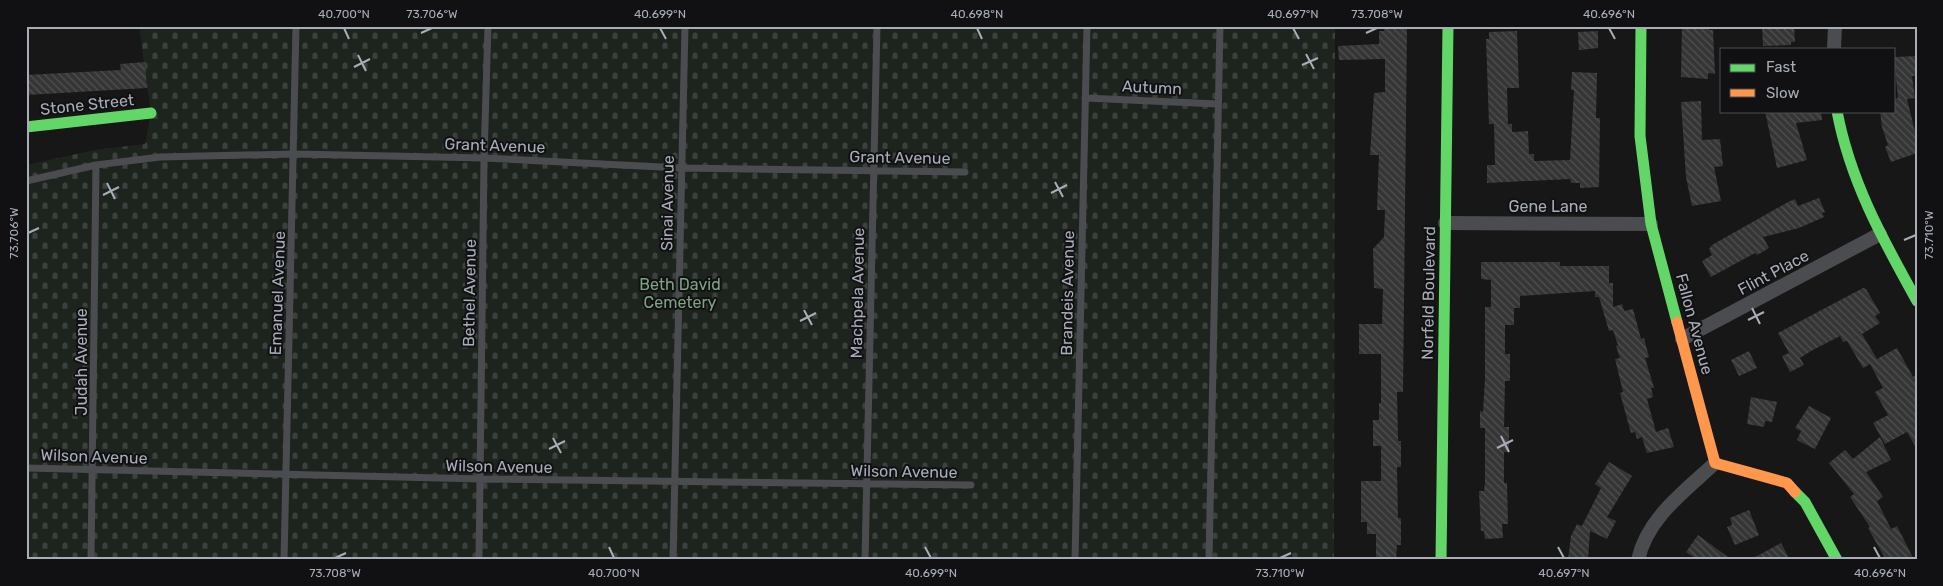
<svg xmlns="http://www.w3.org/2000/svg" width="1943" height="586" font-family="Rubik,sans-serif">
<style>
.cemetery{fill:url(#cemetery-stones)}
.building{fill:url(#building-back-hatch)}
.lines{fill:none;stroke-linecap:round;stroke-linejoin:round}
.lane{stroke:#4b4c50;stroke-width:7}
.street{stroke:#4b4c50;stroke-width:14}
.fast{stroke:#63d668;stroke-width:11}
.slow{stroke:#ff974d;stroke-width:11}
.ticks{fill:none;stroke:#a8adb8;stroke-width:2}
.labels{text-anchor:middle;stroke-width:4;stroke-linejoin:round;paint-order:stroke}
.street-label{font-size:16px;fill:#a8adb8;stroke:#111113}
.park-label{font-size:16px;fill:#7fa381;stroke:#111113}
.neatline{fill:none;stroke:#a8adb8;stroke-width:2}
.ticks-label{font-size:12px;text-anchor:middle;fill:#a8adb8}
</style>
<defs>
<pattern id="cemetery-stones" width="16" height="16" patternUnits="userSpaceOnUse" patternTransform="scale(1.25)"><rect width="16" height="16" fill="#1d241e"/><path d="M2 7V4a2 2 0 0 1 4 0v3zM10 15v-3a2 2 0 0 1 4 0v3z" fill="#3b413d"/></pattern>
<pattern id="building-back-hatch" width="6" height="6" patternUnits="userSpaceOnUse" patternTransform="scale(1.25)"><rect width="6" height="6" fill="#353536"/><path d="M-1 5l2 2M0 0l6 6M5-1l2 2" fill="none" stroke="#4f5051"/></pattern>
</defs>
<rect width="100%" height="100%" fill="#171717"/>
<!-- cemetery -->
<path class="cemetery" d="M 139,26 L 1335,26 L 1334,560 L 26,560 L 26,165 L 95,150 L 145,144 L 151,113 Z"/>
<!-- building -->
<path class="building" d="M 1384,26 L 1407,26 L 1403,392 L 1397,392 L 1398,441 L 1401,441 L 1401,467 L 1397,467 L 1398,518 L 1401,518 L 1401,545 L 1397,545 L 1396,560 L 1376,560 L 1376,534 L 1367,534 L 1367,522 L 1361,522 L 1361,481 L 1381,481 L 1381,446 L 1373,446 L 1373,420 L 1379,420 L 1379,403 L 1381,403 L 1381,354 L 1359,354 L 1359,324 L 1382,324 L 1383,289 L 1374,288 L 1373,249 L 1384,237 L 1385,210 L 1377,210 L 1379,155 L 1370,155 L 1374,93 L 1385,92 L 1385,59 L 1339,60 L 1338,46 L 1379,44 L 1379,31 L 1384,31 Z
M 1682,26 L 1709,26 L 1709,30 L 1713,30 L 1715,74 L 1708,73 L 1708,79 L 1681,77 Z
M 1762,26 L 1794,26 L 1795,42 L 1791,42 L 1791,45 L 1763,46 Z
M 1517,31 L 1519,88 L 1507,88 L 1508,124 L 1512,124 L 1512,132 L 1528,131 L 1529,154 L 1534,154 L 1534,161 L 1570,160 L 1574,90 L 1571,90 L 1572,72 L 1597,73 L 1596,118 L 1600,118 L 1599,187 L 1580,188 L 1580,183 L 1571,183 L 1570,179 L 1487,183 L 1487,165 L 1495,165 L 1494,124 L 1489,124 L 1486,39 L 1489,39 L 1489,32 Z
M 1598,31 L 1598,48 L 1579,50 L 1578,32 Z
M 1917,56 L 1917,76 L 1912,76 L 1915,98 L 1907,99 L 1917,140 L 1917,153 L 1891,162 L 1885,147 L 1888,145 L 1882,127 L 1880,111 L 1894,111 L 1894,99 L 1898,98 L 1894,57 Z
M 145,62 L 147,88 L 26,95 L 26,75 L 121,70 L 120,64 Z
M 1701,101 L 1702,140 L 1720,139 L 1723,166 L 1714,167 L 1721,201 L 1692,206 L 1686,177 L 1681,102 Z
M 1765,111 L 1821,111 L 1822,120 L 1796,123 L 1807,160 L 1777,168 Z
M 1819,198 L 1825,212 L 1822,213 L 1824,217 L 1799,228 L 1763,237 L 1769,248 L 1757,255 L 1755,253 L 1711,277 L 1702,261 L 1712,255 L 1709,249 L 1712,245 L 1788,202 L 1795,199 L 1798,206 Z
M 1481,262 L 1560,262 L 1560,266 L 1609,266 L 1609,283 L 1613,283 L 1613,307 L 1622,304 L 1624,311 L 1633,309 L 1641,339 L 1644,338 L 1649,357 L 1645,358 L 1654,388 L 1651,388 L 1653,397 L 1647,399 L 1656,432 L 1668,428 L 1674,447 L 1647,453 L 1642,437 L 1637,439 L 1635,432 L 1631,433 L 1620,393 L 1623,392 L 1615,359 L 1620,358 L 1616,346 L 1618,345 L 1613,330 L 1609,331 L 1599,297 L 1595,297 L 1595,291 L 1520,296 L 1520,308 L 1514,308 L 1514,325 L 1505,325 L 1505,354 L 1510,354 L 1510,381 L 1505,381 L 1504,427 L 1509,427 L 1509,452 L 1504,452 L 1504,483 L 1507,483 L 1508,524 L 1502,524 L 1503,538 L 1485,539 L 1484,531 L 1481,531 L 1479,491 L 1484,491 L 1485,482 L 1485,428 L 1480,428 L 1480,411 L 1483,412 L 1485,379 L 1485,307 L 1491,307 L 1491,280 L 1481,279 Z
M 1863,288 L 1866,289 L 1880,313 L 1875,316 L 1880,323 L 1862,334 L 1877,359 L 1897,348 L 1913,377 L 1917,374 L 1917,449 L 1907,432 L 1885,444 L 1873,423 L 1888,415 L 1875,392 L 1883,388 L 1870,364 L 1863,368 L 1847,341 L 1843,342 L 1840,336 L 1811,351 L 1800,358 L 1804,365 L 1790,372 L 1782,356 L 1789,353 L 1778,333 Z
M 1749,351 L 1757,368 L 1739,376 L 1731,360 Z
M 1751,397 L 1777,402 L 1772,422 L 1765,421 L 1764,427 L 1747,424 Z
M 1809,406 L 1831,418 L 1815,449 L 1797,440 L 1801,431 L 1795,428 Z
M 1880,437 L 1891,460 L 1866,472 L 1883,497 L 1877,501 L 1891,529 L 1897,526 L 1914,560 L 1886,560 L 1868,528 L 1870,527 L 1850,497 L 1854,494 L 1829,463 L 1845,450 L 1853,459 Z
M 1609,462 L 1632,476 L 1607,517 L 1616,521 L 1607,539 L 1590,531 L 1588,560 L 1568,560 L 1571,536 L 1577,524 L 1582,526 L 1601,488 L 1595,484 Z
M 1749,510 L 1759,535 L 1735,545 L 1727,527 L 1732,525 L 1730,518 Z
M 1698,535 L 1732,560 L 1698,560 L 1686,552 Z
M 1781,543 L 1790,560 L 1750,560 Z"/>
<g class="lines">
<!-- lane -->
<path class="lane" d="M 1085,98 L 1218,104
M 26,181 L 96,165 L 160,157 L 295,154 L 484,158 L 681,168 L 965,172
M 26,468 L 481,479 L 971,485
M 91,560 L 96,165
M 284,560 L 296,26
M 479,560 L 484,158 L 488,26
M 673,560 L 685,26
M 865,560 L 877,26
M 1075,560 L 1087,26
M 1209,560 L 1220,26"/>
<!-- street -->
<path class="street" d="M 1834,49 L 1835,26
M 1445,223 L 1651,224
M 1682,339 L 1880,234
M 1638,560 C 1647,518 1685,491 1715,463"/>
<!-- fast -->
<path class="fast" d="M 1641,26 L 1640,136 L 1651,224 L 1677,322
M 1837,111 C 1850,181 1883,240 1917,301
M 26,127 L 151,113
M 1795,492 L 1805,502 L 1837,560
M 1441,560 L 1448,26"/>
<!-- slow -->
<path class="slow" d="M 1677,322 L 1715,463 L 1787,483 L 1795,492"/>
</g>
<!-- ticks -->
<path class="ticks" d="M 344,28 L 349,39M 660,28 L 666,39M 977,28 L 982,39M 1293,28 L 1299,39M 1609,28 L 1615,39M 421,33 L 432,28M 1366,33 L 1377,28M 1306,54 L 1314,69M 358,55 L 366,71M 1302,65 L 1318,58M 354,67 L 370,59M 1055,182 L 1063,197M 107,183 L 115,199M 1051,193 L 1067,185M 103,195 L 119,187M 28,233 L 39,228M 1904,240 L 1916,235M 1752,308 L 1760,324M 804,310 L 812,325M 1748,320 L 1764,312M 800,321 L 816,313M 1501,436 L 1509,452M 553,438 L 561,453M 1497,448 L 1513,440M 549,449 L 565,441M 609,547 L 614,558M 925,547 L 931,558M 1558,547 L 1564,558M 1874,547 L 1880,558M 335,558 L 346,553M 1280,558 L 1291,553"/>
<g class="labels">
<!-- street labels -->
<g class="street-label">
<text transform="translate(1152 87) rotate(3)" y="6">Autumn</text>
<text transform="translate(87 104) rotate(-6)" y="6">Stone Street</text>
<text transform="translate(495 145) rotate(2)" y="6">Grant Avenue</text>
<text transform="translate(900 157) rotate(1)" y="6">Grant Avenue</text>
<text transform="translate(667 203) rotate(-89)" y="6">Sinai Avenue</text>
<text x="1548" y="212">Gene Lane</text>
<text transform="translate(1773 272) rotate(-28)" y="6">Flint Place</text>
<text transform="translate(277 293) rotate(-88)" y="6">Emanuel Avenue</text>
<text transform="translate(469 293) rotate(-89)" y="6">Bethel Avenue</text>
<text transform="translate(857 293) rotate(-89)" y="6">Machpela Avenue</text>
<text transform="translate(1067 293) rotate(-89)" y="6">Brandeis Avenue</text>
<text transform="translate(1428 293) rotate(-89)" y="6">Norfeld Boulevard</text>
<text transform="translate(1695 324) rotate(75)" y="6">Fallon Avenue</text>
<text transform="translate(81 362) rotate(-90)" y="6">Judah Avenue</text>
<text transform="translate(94 456) rotate(2)" y="6">Wilson Avenue</text>
<text transform="translate(499 466) rotate(1)" y="6">Wilson Avenue</text>
<text transform="translate(904 471) rotate(1)" y="6">Wilson Avenue</text>
</g>
<!-- park labels -->
<g class="park-label">
<text x="680" y="290">Beth David<tspan x="680" dy="18">Cemetery</tspan></text>
</g>
</g>
<!-- border -->
<rect width="1943" height="586" fill="none" stroke="#111113" stroke-width="55"/>
<!-- legend -->
<rect x="1720" y="48" width="175" height="65" fill="#111113" stroke="#4d4f55"/>
<rect x="1730" y="64" width="25" height="8" fill="#63d668" stroke="#4d4f55"/>
<text x="1766" y="72" font-size="15" fill="#a8adb8">Fast</text>
<rect x="1730" y="89" width="25" height="8" fill="#ff974d" stroke="#4d4f55"/>
<text x="1766" y="98" font-size="15" fill="#a8adb8">Slow</text>
<rect x="28" y="28" width="1888" height="530" class="neatline"/>
<g class="ticks-label">
<text x="344" y="18">40.700°N</text>
<text x="432" y="18">73.706°W</text>
<text x="660" y="18">40.699°N</text>
<text x="977" y="18">40.698°N</text>
<text x="1293" y="18">40.697°N</text>
<text x="1377" y="18">73.708°W</text>
<text x="1609" y="18">40.696°N</text>
<text transform="translate(14 233) rotate(-90)" y="4">73.706°W</text>
<text transform="translate(1929 235) rotate(-90)" y="4">73.710°W</text>
<text x="335" y="577">73.708°W</text>
<text x="614" y="577">40.700°N</text>
<text x="931" y="577">40.699°N</text>
<text x="1280" y="577">73.710°W</text>
<text x="1564" y="577">40.697°N</text>
<text x="1880" y="577">40.696°N</text>
</g>
</svg>
